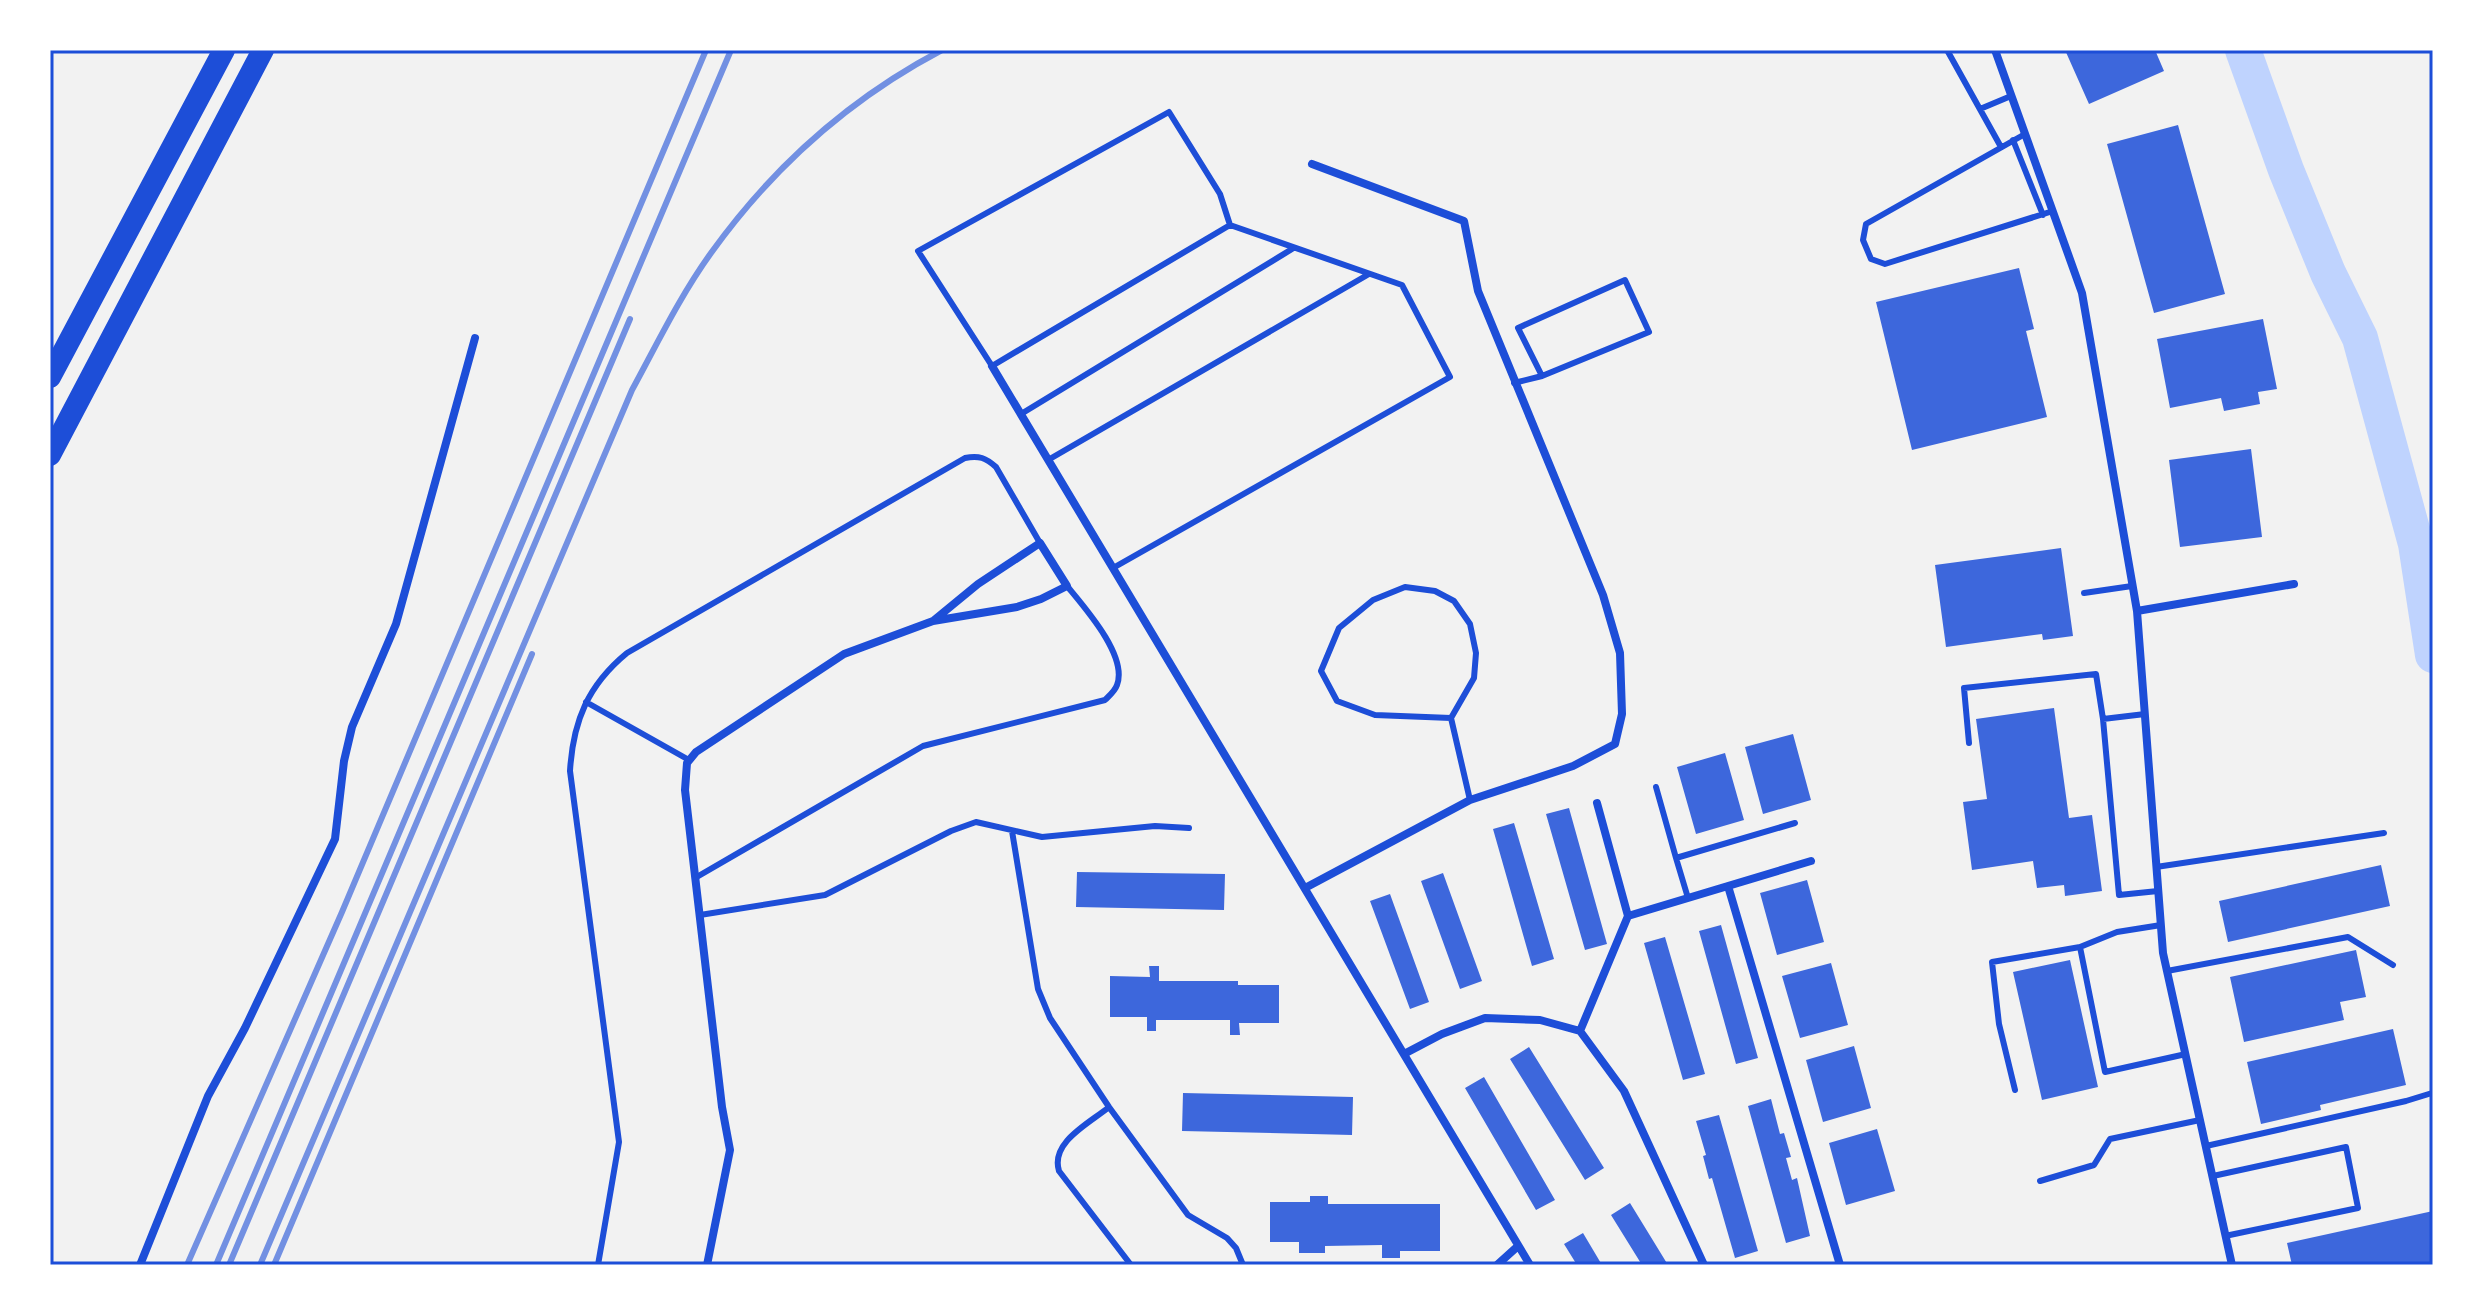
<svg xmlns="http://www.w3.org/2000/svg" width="2483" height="1315" font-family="Spectral,serif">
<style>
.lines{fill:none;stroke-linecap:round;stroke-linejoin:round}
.river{stroke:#bfd3fe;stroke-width:36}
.building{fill:#3d67dc}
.service{stroke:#1d4ed8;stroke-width:6}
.minor{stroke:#1d4ed8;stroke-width:8}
.motorway{stroke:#1d4ed8;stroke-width:22}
.rail{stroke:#7290e2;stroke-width:6}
.neatline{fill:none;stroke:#1d4ed8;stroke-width:3}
</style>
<rect width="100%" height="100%" fill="#f2f2f2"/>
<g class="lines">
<!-- river -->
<path class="river" d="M 2243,50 L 2286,170 L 2328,273 L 2360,338 L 2416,544 L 2433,655"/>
</g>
<!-- building -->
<path class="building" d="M 2065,50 L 2155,50 L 2164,71 L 2089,104 Z
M 2178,125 L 2225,294 L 2154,313 L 2107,144 Z
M 2019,268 L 2034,329 L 2026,331 L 2047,417 L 1912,450 L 1876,302 Z
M 2263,319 L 2277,389 L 2258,392 L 2260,404 L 2224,411 L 2221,398 L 2170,408 L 2157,339 Z
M 2251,449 L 2262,537 L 2180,547 L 2169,460 Z
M 2061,548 L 2073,636 L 2043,640 L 2042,634 L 1946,647 L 1935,565 Z
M 2054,708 L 2069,818 L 2092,815 L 2102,891 L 2065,896 L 2064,885 L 2037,888 L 2033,861 L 1972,870 L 1963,802 L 1987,799 L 1976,719 Z
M 1793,734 L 1811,800 L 1763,814 L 1745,747 Z
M 1725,753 L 1744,820 L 1696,834 L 1677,767 Z
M 1569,808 L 1607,944 L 1585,950 L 1546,814 Z
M 1514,823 L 1554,959 L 1532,966 L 1493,829 Z
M 2381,865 L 2390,906 L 2228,942 L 2219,901 Z
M 1077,872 L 1225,874 L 1224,910 L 1076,907 Z
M 1443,873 L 1482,981 L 1460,989 L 1421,881 Z
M 1807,880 L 1824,942 L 1777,955 L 1760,893 Z
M 1390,894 L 1429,1002 L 1410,1009 L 1370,901 Z
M 1721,925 L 1758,1058 L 1736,1064 L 1699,931 Z
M 1665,937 L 1705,1074 L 1683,1080 L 1644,943 Z
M 2356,950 L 2366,997 L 2340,1002 L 2344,1020 L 2244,1042 L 2230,977 Z
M 2070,960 L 2098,1087 L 2042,1100 L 2013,972 Z
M 1831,963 L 1848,1025 L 1800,1038 L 1782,976 Z
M 1149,966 L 1159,966 L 1159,981 L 1238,981 L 1238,985 L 1279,985 L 1279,1023 L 1239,1023 L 1240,1035 L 1230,1035 L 1230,1020 L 1156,1020 L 1156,1031 L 1147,1031 L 1147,1017 L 1110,1017 L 1110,976 L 1150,977 Z
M 2393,1029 L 2406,1085 L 2320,1105 L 2321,1110 L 2261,1124 L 2247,1062 Z
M 1854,1046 L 1871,1108 L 1823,1122 L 1806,1060 Z
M 1529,1047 L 1604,1168 L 1585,1180 L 1510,1059 Z
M 1484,1077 L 1555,1200 L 1536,1210 L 1465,1088 Z
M 1183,1093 L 1353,1097 L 1352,1135 L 1182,1131 Z
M 1771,1099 L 1780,1134 L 1784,1133 L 1791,1157 L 1786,1158 L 1792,1180 L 1797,1178 L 1810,1236 L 1786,1243 L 1748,1106 Z
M 1719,1115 L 1758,1251 L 1735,1258 L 1712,1178 L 1709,1179 L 1703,1156 L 1706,1155 L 1696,1121 Z
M 1877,1129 L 1895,1191 L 1846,1205 L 1829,1143 Z
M 1310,1196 L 1328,1196 L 1328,1204 L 1440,1204 L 1440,1251 L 1400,1251 L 1400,1258 L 1382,1258 L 1382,1245 L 1325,1246 L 1325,1253 L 1299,1253 L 1299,1242 L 1270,1242 L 1270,1202 L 1310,1202 Z
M 1630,1203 L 1668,1265 L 1642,1265 L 1611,1215 Z
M 2433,1211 L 2433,1265 L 2292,1265 L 2287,1243 Z
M 1583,1233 L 1602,1265 L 1577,1265 L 1564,1244 Z"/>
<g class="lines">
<!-- service -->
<path class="service" d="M 1947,50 L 2001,147
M 1980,109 L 2011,96
M 2025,134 L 1866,224 L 1863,240 L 1871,259 L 1885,264 L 2053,211
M 2013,140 L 2043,215
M 1514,383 L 1542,376 L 1518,328 L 1625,280 L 1649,332 L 1542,376
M 1021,414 L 1292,249
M 1048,460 L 1369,274
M 1113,568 L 1450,377 L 1402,285 L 1230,225 L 1220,194 L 1169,112 L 918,251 L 992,366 L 1230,225
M 2084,593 L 2132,586
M 586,702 L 689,760
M 1451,718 L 1375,715 L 1337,701 L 1321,671 L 1339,628 L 1373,600 L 1405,587 L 1435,591 L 1454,601 L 1470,624 L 1476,653 L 1474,678 L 1451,718 L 1470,800
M 2103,719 L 2119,895 L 2158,891
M 1969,743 L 1964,688 L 2096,674 L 2103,719 L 2145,714
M 1656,787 L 1676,858 L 1795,823
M 1012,831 L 1038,989 L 1050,1018 L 1109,1107 L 1188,1215 L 1227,1238 L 1236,1248 L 1243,1265
M 1676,858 L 1688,898
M 2156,867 L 2384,833
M 695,878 L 923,746 L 1105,700 C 1110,695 1115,691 1117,685 C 1128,656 1085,608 1067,586
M 700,915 L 825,895 L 951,831 L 976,822 L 1042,837 L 1155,826 L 1189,828
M 2080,947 L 2105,1072 L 2186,1054
M 2167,971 L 2348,937 L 2393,965
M 2015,1090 L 1999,1024 L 1992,962 L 2080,947 L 2117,932 L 2161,925
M 1109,1107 C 1090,1123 1050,1142 1059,1171 L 1131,1265
M 2206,1146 L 2406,1101 L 2432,1093
M 2213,1176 L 2346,1147 L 2358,1208 L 2225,1236
M 2040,1181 L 2094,1165 L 2110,1139 L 2200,1120
M 598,1265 L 619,1142 L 570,771 C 573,721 588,685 627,653 L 965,458 C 979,455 986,458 996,467 L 1040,543"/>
<!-- minor -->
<path class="minor" d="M 1995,50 L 2082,293 L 2137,611 L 2163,953 L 2232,1265
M 992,366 L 1530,1265
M 2137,611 L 2294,584
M 1728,886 L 1840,1265
M 1305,888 L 1470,800 L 1573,766 L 1615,744 L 1622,714 L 1620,653 L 1603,595 L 1478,291 L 1464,221 L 1312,164
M 1628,916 L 1811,861
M 1580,1031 L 1628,916 L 1597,803
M 1404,1054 L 1442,1034 L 1485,1018 L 1540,1020 L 1580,1031 L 1624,1091 L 1704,1265
M 140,1265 L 208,1096 L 245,1028 L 335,839 L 344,761 L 352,727 L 396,624 L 475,338
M 707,1265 L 730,1150 L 722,1107 L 685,790 L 687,763 L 696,752 L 844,654 L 933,621 L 1017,607 L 1041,599 L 1067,586 L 1040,543 L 978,584 L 933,621
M 1497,1265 L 1518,1246"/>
<!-- motorway -->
<path class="motorway" d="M 50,377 L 224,50
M 50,455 L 263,50"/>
<!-- rail -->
<path class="rail" d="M 187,1265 L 342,912 L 706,50
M 216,1265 L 731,50
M 229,1265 L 630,319
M 260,1265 L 632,390 C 657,344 680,296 711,253 C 772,168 849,99 942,50
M 274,1265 L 532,654"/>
</g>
<!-- border -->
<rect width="2483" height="1315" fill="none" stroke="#ffffff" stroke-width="104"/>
<rect x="52" y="52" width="2379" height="1211" class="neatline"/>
</svg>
